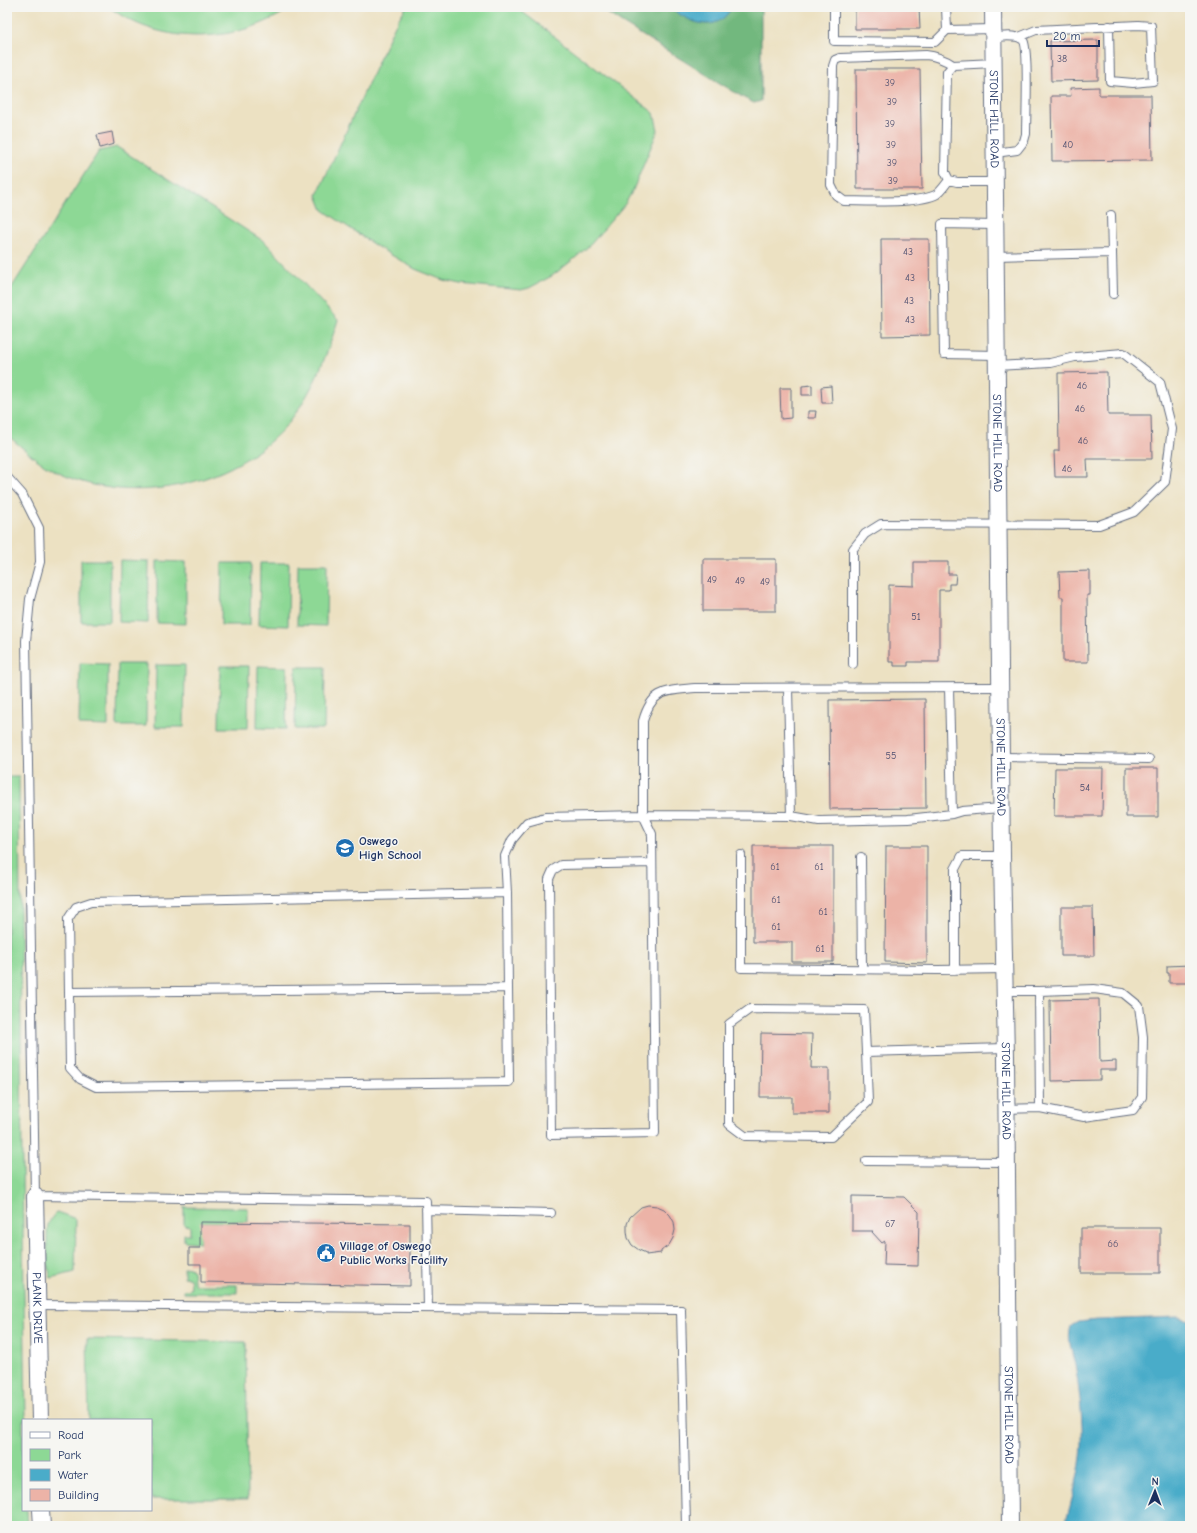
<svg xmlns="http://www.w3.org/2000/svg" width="1197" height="1533" font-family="'Comic Neue',sans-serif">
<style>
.green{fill:#8dd895;stroke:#54847a}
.forest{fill:#72b87e;stroke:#46746e}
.water{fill:#4aacc9;stroke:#326e94}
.building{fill:#ecb3a7}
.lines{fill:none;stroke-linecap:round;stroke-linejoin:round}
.service-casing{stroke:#646d81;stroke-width:10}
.minor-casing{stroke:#646d81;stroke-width:18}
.service{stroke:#fff;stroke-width:8}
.minor{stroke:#fff;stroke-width:16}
.labels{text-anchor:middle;stroke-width:3;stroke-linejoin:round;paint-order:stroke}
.number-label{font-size:10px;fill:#4f5070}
.street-label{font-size:12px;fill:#1b2f5e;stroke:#f6f6f2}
.poi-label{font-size:12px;font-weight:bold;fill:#1b2f5e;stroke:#f6f6f2;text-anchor:start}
</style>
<rect width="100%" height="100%" fill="#f6f6f2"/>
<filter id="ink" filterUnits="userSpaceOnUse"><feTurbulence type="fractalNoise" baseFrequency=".025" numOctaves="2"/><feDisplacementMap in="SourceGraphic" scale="8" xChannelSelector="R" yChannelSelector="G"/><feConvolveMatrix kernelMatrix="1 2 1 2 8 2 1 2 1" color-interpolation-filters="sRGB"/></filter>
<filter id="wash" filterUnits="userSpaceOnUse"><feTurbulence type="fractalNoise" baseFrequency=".012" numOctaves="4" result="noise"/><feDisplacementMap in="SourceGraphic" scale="16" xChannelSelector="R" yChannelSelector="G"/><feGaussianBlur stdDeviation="0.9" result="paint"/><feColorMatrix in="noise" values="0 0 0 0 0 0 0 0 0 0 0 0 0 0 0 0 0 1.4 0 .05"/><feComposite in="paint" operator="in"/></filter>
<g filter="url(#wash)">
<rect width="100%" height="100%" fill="#ece1c2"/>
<!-- green -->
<path class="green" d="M 109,7 L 292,7 C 239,44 161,47 109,7 Z
M 406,7 L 516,7 L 654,113 L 658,130 L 633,190 L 625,204 L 591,244 L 574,259 L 552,276 L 529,288 L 521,290 L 461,284 L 443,280 L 415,269 L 376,246 L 323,210 L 317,195 L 395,25 Z
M 117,147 L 265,242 L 338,320 C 326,358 311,397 284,428 C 231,486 133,507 61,474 C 41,465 24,449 7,435 L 7,300 L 12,287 L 99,151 Z
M 81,560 L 110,560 L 110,622 L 81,622 Z
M 120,560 L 149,561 L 148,623 L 119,622 Z
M 157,561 L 186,562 L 186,624 L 157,623 Z
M 222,563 L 251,563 L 250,625 L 221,625 Z
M 260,563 L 289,563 L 288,626 L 259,625 Z
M 298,564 L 327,564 L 326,626 L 297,625 Z
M 80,663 L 108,664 L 108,726 L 79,725 Z
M 118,664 L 147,664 L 146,726 L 117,726 Z
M 156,665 L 185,665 L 184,727 L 155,727 Z
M 220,666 L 249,666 L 248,728 L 219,728 Z
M 258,666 L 287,667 L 286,729 L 257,728 Z
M 296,667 L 325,667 L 324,729 L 295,729 Z
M 7,777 L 19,777 L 22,1165 L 26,1420 L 23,1420 L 23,1510 L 27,1510 L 28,1526 L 7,1526 Z
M 184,1207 L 248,1208 L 248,1222 L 201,1222 L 200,1243 L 184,1241 L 184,1234 L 190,1234 L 190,1226 L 184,1225 Z
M 57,1212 L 76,1219 L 75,1272 L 51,1278 C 47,1269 46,1235 48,1225 C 50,1220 53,1215 57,1212 Z
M 184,1267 L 190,1268 L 193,1271 L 194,1282 L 196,1285 L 237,1285 L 237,1293 L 184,1293 L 184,1290 L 189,1290 L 191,1287 L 190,1278 L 184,1277 Z
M 87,1339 L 246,1342 L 248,1499 L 151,1499 L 151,1420 L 89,1420 Z"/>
<!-- forest -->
<path class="forest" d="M 598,7 L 669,7 C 689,22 716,36 732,7 L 761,7 L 761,101 L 754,103 L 744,98 L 622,23 Z"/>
<!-- water -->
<path class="water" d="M 669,7 L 732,7 C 716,36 689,22 669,7 Z
M 1178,1317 L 1190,1320 L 1190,1526 L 1065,1526 C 1071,1500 1081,1472 1082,1445 C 1083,1421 1080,1395 1076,1371 C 1074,1356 1066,1341 1071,1326 L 1078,1322 L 1097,1320 Z"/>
<g id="blocks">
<!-- building -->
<path class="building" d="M 855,7 L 919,7 L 920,29 L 855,29 Z
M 1098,40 L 1098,80 L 1051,81 L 1050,41 Z
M 856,69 L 920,69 L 922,189 L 857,189 Z
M 1099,87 L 1099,95 L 1151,95 L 1152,160 L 1052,161 L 1051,96 L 1071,96 L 1070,88 Z
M 112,132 L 114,144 L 100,148 L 97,135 Z
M 881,239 L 929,239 L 930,335 L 882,336 Z
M 1107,372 L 1108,415 L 1151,415 L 1152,459 L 1087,459 L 1088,477 L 1055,477 L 1054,451 L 1059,451 L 1058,373 Z
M 812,385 L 812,395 L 802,395 L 802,386 Z
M 831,386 L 832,403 L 822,403 L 821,387 Z
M 780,388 L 791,388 L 791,418 L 781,419 Z
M 808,411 L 816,411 L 815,418 L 808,418 Z
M 703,559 L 776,559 L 776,611 L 703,611 Z
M 914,562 L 948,562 L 948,574 L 956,574 L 955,584 L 949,584 L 949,590 L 939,590 L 939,662 L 908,662 L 908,666 L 894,666 L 894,662 L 889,662 L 889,585 L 914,586 Z
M 1090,571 L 1090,595 L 1087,595 L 1088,662 L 1063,662 L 1063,597 L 1060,597 L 1059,572 Z
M 925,699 L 926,808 L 830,809 L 829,700 Z
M 1055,768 L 1103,768 L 1102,816 L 1054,816 Z
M 1126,768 L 1158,768 L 1158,817 L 1126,817 Z
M 753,846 L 833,846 L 833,962 L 792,962 L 792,942 L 753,942 Z
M 886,846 L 927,846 L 927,963 L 885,962 Z
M 1061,907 L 1093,907 L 1094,956 L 1061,956 Z
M 1190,965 L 1190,983 L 1169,983 L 1169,973 L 1167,973 L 1167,966 Z
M 1099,999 L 1100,1062 L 1116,1061 L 1116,1070 L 1100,1070 L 1100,1080 L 1051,1081 L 1050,1000 Z
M 761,1033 L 812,1034 L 811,1068 L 829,1068 L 829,1113 L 792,1113 L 792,1097 L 760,1097 Z
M 852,1196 L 904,1197 L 919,1212 L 918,1266 L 884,1265 L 885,1241 L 882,1243 L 872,1232 L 873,1231 L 852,1231 Z
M 648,1205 L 657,1206 L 664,1209 L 670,1215 L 674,1222 L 675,1230 L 673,1238 L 669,1245 L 661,1251 L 661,1253 L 646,1255 L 646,1253 L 639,1250 L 632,1245 L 628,1238 L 627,1231 L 627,1224 L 630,1217 L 641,1207 Z
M 200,1222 L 410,1224 L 410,1286 L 201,1282 L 201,1264 L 189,1264 L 189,1248 L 200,1248 Z
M 1081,1228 L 1160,1228 L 1160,1273 L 1081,1273 Z"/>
</g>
</g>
<g filter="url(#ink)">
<use href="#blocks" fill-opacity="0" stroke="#646d81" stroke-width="1"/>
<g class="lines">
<!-- service casing -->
<g class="service-casing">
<path id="service" d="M 834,7 L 834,41 L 935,42 L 947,30
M 946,7 L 947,30 L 993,29
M 993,37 C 1001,37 1017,34 1023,40 C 1029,46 1026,121 1026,134 L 1024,141 L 1017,150 L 995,153
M 1019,37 L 1036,30 L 1138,25 L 1151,26 L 1153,81 L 1133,83 L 1110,81 L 1109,26
M 994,63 L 953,65 L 947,72 L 945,172 L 949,180 L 957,182 L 995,182
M 949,180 C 945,185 942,190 937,194 C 920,204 865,201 844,201 L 836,195 L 831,185 L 833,66 L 835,60 L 840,58 L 926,55 C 936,56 944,59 953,65
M 996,225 L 942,224 L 944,354 L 997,355
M 1112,253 L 1113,294
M 996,256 L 1112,253 L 1111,215
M 7,477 L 22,494 L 39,528 L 40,562 L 30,599 L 26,641 L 35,1196 L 426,1201 L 428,1308
M 853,664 L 853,549 L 865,534 L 881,524 L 1099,525 L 1134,512 L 1165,482 L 1172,429 L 1160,382 L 1123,353 L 1075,357 L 1050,363 L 997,366
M 788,688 L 791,816 L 643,815 L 643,721 C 652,689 666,691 695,688 L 1000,687
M 949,688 L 952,814
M 1001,757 L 1149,759
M 791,816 L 819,821 L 908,819 L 952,814 L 962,811 L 1001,808
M 741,855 L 741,968 L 938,970 L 1004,969
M 861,857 L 862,969
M 507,893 L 509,1082 L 96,1087 L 80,1079 L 70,1068 L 68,919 L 76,907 L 91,902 Z
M 507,893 L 505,856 L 512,840 L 527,822 L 545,817 L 643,815 L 652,834 L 655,1133 L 551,1135 L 549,879 L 553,870 L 561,865 L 652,863
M 955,970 L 955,869 L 962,856 L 1002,856
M 1005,991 L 1039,991 L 1040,1108 L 1005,1109
M 1039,991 L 1094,989 L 1123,993 L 1139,1006 L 1143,1037 L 1142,1097 L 1133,1110 L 1084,1117 L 1040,1108
M 69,992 L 508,988
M 866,1052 L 868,1102 L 831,1137 L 745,1136 L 729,1124 L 729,1024 L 750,1009 L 864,1010 L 866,1052 L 1005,1048
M 866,1161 L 1006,1162
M 426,1210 L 551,1213
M 37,1305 L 681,1310 L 686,1526"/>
</g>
<!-- minor casing -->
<g class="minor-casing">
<g id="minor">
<path id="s1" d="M 993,7 L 1002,856 L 1006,1057 L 1010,1526"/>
<path id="s2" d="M 35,1196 L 40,1420"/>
<path d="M 41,1510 L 42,1526"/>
</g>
</g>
<!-- service -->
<use href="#service" class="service"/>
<!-- minor -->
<use href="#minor" class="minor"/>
</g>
</g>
<!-- icons -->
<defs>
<g id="school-disc" transform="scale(1)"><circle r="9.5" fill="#1f6fb2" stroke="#f6f6f2"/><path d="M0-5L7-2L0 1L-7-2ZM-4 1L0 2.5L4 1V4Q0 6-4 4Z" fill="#fff"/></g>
<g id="civic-disc" transform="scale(1)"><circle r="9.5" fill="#1f6fb2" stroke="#f6f6f2"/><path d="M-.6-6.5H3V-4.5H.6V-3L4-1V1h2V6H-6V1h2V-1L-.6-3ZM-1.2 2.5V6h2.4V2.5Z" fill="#fff"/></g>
</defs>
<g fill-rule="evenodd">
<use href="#school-disc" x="345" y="848"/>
<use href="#civic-disc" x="326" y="1253"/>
</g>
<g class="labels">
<!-- number labels -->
<g class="number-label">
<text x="1062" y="62">38</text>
<text x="890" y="86">39</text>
<text x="892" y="105">39</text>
<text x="890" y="127">39</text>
<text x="891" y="148">39</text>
<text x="1068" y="148">40</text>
<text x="892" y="166">39</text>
<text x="893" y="184">39</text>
<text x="908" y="255">43</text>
<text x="910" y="281">43</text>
<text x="909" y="304">43</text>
<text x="910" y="323">43</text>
<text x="1082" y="389">46</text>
<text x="1080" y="412">46</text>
<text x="1083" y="444">46</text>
<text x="1067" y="472">46</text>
<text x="712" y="583">49</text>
<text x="740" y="584">49</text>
<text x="765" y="585">49</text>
<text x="916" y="620">51</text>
<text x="891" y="759">55</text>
<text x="1085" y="791">54</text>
<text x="775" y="870">61</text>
<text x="819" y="870">61</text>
<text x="776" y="903">61</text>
<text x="823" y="915">61</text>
<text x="776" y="930">61</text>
<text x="820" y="952">61</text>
<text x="890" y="1227">67</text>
<text x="1113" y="1247">66</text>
</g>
<!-- street labels -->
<g class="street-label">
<text dy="4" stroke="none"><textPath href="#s1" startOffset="112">STONE HILL ROAD</textPath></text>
<text dy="4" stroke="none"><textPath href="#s1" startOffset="436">STONE HILL ROAD</textPath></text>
<text dy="4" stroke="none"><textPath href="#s1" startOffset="760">STONE HILL ROAD</textPath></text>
<text dy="4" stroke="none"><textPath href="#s1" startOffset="1084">STONE HILL ROAD</textPath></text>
<text dy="4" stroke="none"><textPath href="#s2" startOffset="112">PLANK DRIVE</textPath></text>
<text dy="4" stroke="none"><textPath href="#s1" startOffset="1408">STONE HILL ROAD</textPath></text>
</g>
<!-- poi labels -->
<g class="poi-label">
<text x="359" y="845">Oswego<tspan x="359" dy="14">High School</tspan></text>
<text x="340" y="1250">Village of Oswego<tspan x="340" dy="14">Public Works Facility</tspan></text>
</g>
</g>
<!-- margin -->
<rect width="1197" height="1533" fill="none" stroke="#f6f6f2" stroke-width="24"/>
<!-- legend -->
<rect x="22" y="1419" width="130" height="92" fill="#f6f6f2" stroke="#9ea6b7"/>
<rect x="30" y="1432" width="20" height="6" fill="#ffffff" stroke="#9ea6b7"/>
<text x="58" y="1439" font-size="12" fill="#1b2f5e">Road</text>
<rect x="30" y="1449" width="20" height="12" fill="#8dd895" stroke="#9ea6b7"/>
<text x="58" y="1459" font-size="12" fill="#1b2f5e">Park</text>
<rect x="30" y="1469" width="20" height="12" fill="#4aacc9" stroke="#9ea6b7"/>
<text x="58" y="1479" font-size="12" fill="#1b2f5e">Water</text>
<rect x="30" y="1489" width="20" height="12" fill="#ecb3a7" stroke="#9ea6b7"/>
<text x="58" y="1499" font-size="12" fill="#1b2f5e">Building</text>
<!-- north arrow -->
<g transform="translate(1155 1491) rotate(1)" stroke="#f6f6f2" stroke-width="3" paint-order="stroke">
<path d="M0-3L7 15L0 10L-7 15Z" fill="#1b2f5e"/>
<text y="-6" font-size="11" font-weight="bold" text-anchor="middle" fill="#1b2f5e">N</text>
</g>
<!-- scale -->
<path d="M1047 40v6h52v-6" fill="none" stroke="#1b2f5e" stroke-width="2"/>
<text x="1053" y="40" font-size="12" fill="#1b2f5e" stroke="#f6f6f2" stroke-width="3" paint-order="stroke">20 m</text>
</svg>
